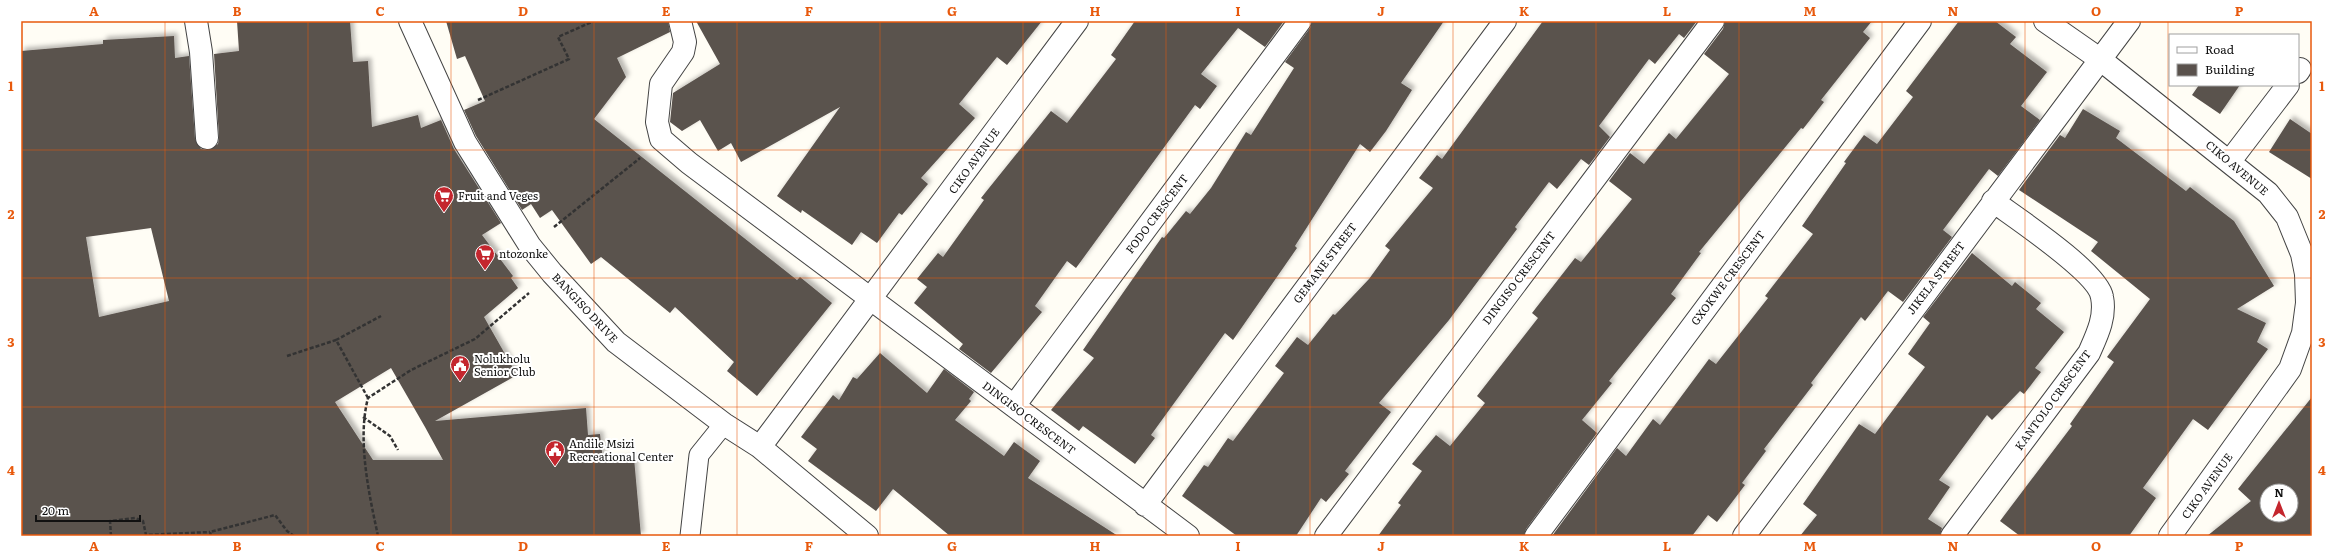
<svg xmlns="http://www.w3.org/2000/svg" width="2333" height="557" font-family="Literata,serif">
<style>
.building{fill:#5a524d;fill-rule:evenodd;filter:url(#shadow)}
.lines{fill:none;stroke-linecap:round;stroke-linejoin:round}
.lane-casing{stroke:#444;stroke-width:21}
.street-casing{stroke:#444;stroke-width:24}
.path{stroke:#333;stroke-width:2.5;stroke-dasharray:4 2;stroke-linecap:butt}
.lane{stroke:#fff;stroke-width:19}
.street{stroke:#fff;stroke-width:22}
.grid{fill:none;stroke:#e8590c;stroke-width:1;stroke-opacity:0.55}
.labels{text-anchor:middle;stroke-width:4;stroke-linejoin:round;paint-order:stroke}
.street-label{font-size:11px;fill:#111;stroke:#fff}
.poi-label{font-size:11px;fill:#111;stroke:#fff;text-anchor:start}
.neatline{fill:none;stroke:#e8590c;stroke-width:1.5}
.grid-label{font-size:13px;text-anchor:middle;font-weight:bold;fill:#e8590c}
</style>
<defs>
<filter id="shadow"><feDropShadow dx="3.5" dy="-3.5" stdDeviation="2" flood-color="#0004"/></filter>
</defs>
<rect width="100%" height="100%" fill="#fffdf5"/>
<!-- building -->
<path class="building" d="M 237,21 L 350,21 L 353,62 L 368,61 L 372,127 L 418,115 L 421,128 L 441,120 L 454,149 L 501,223 L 482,235 L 513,276 L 511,278 L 518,288 L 484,317 L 517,375 L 435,421 L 586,408 L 588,435 L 600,434 L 603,461 L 634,458 L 641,536 L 21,536 L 21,51 L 103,44 L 103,40 L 174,36 L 175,58 L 189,56 L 195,139 L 201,149 L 208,150 L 218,144 L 219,138 L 214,54 L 239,51 ZM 151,228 L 169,301 L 99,317 L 86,237 ZM 391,368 L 425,427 L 443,460 L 373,460 L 335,402 Z
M 446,21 L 668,21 L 670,32 L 617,58 L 626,77 L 594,119 L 797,280 L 800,277 L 832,303 L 757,396 L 727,371 L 734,362 L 675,307 L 670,313 L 601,257 L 591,264 L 552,210 L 540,218 L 531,204 L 522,210 L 476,136 L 464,110 L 485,101 L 465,56 L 457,59 Z
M 696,21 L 1042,21 L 1007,65 L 997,57 L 959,104 L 975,118 L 921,178 L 928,184 L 902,215 L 899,213 L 877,243 L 861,232 L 852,245 L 802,210 L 801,213 L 777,196 L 840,107 L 741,162 L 731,143 L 718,151 L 700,120 L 682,131 L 670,122 L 673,93 L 720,64 Z
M 1135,21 L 1284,21 L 1265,47 L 1238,28 L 1201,74 L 1217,86 L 1200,109 L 1195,105 L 1076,268 L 1067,261 L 1035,306 L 1042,312 L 991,373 L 959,349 L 963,344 L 914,303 L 927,287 L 917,279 L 938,253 L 943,257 L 984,200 L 981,198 L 1051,111 L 1067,123 L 1116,59 L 1111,55 Z
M 1312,21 L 1444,21 L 1401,83 L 1412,90 L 1386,131 L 1370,152 L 1360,144 L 1295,246 L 1297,248 L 1233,340 L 1225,333 L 1151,435 L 1155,438 L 1135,464 L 1083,426 L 1079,431 L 1051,410 L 1094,358 L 1083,350 L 1162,237 L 1164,238 L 1186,211 L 1190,214 L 1211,188 L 1246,132 L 1251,135 L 1294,68 L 1285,62 L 1310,28 Z
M 1543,21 L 1697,21 L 1684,38 L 1679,34 L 1655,64 L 1649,59 L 1599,126 L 1610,137 L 1589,165 L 1581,159 L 1557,189 L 1549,182 L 1515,227 L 1517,229 L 1449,320 L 1379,403 L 1391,412 L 1345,471 L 1349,474 L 1326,502 L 1321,498 L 1296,536 L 1237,536 L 1182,496 L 1204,465 L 1208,467 L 1228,438 L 1233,441 L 1284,373 L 1275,366 L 1297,337 L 1308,345 L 1333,314 L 1335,315 L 1369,279 L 1390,250 L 1385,246 L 1433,188 L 1419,178 L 1437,155 L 1442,159 Z
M 1725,21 L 1872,21 L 1863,32 L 1870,38 L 1821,100 L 1824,102 L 1803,129 L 1801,128 L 1699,252 L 1701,253 L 1671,294 L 1676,298 L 1609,381 L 1612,383 L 1582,420 L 1597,433 L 1526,529 L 1524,536 L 1378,536 L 1401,505 L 1398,503 L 1422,471 L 1412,464 L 1436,435 L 1450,446 L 1485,403 L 1477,396 L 1538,318 L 1532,313 L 1575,258 L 1581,262 L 1632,199 L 1609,181 L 1630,153 L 1644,164 L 1669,133 L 1676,139 L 1729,74 L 1704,54 L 1723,29 Z
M 1959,21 L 1995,21 L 2016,37 L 2010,44 L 2047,72 L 2021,106 L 2040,120 L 1998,176 L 1989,169 L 1943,230 L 1952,237 L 1903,302 L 1888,291 L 1865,321 L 1861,317 L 1811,383 L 1813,385 L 1764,449 L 1766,451 L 1742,483 L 1745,485 L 1717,522 L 1708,515 L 1692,536 L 1552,536 L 1617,448 L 1626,456 L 1653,419 L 1660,425 L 1709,359 L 1716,364 L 1768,298 L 1765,296 L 1813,234 L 1802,226 L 1846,163 L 1844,162 L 1864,135 L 1877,144 L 1913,97 L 1906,91 Z
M 2199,85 L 2240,85 L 2220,114 L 2192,95 Z
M 2083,109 L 2120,131 L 2116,138 L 2186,191 L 2190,187 L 2234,221 L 2274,286 L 2237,309 L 2266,323 L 2257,342 L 2268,349 L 2208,430 L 2193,419 L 2143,488 L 2156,498 L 2129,536 L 2020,536 L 2000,521 L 2072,426 L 2070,424 L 2114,362 L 2107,357 L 2150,299 L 2091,251 L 2098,242 L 2019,190 L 2060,135 L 2065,138 Z
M 2290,119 L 2312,134 L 2312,179 L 2269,152 Z
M 1972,253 L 2012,286 L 2015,282 L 2041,303 L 2036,309 L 2064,332 L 2035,368 L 2041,372 L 2024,394 L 2020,391 L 1992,420 L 1987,415 L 1939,480 L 1950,487 L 1928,519 L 1942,528 L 1940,536 L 1800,536 L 1817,515 L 1803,504 L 1859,424 L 1875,434 L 1925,367 L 1908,354 L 1930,323 L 1923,317 Z
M 880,353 L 927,393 L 944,369 L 974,392 L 969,399 L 971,401 L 955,420 L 1004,456 L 1014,442 L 1040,461 L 1028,478 L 1118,536 L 950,536 L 893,489 L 876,511 L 808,461 L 817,449 L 801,437 L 833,395 L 839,400 L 853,377 L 857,379 Z
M 2312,397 L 2312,536 L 2207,536 L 2251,501 L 2238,489 ZM 2267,491 L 2291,491 L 2291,515 L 2267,515 Z"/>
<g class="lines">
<!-- lane casing -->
<g class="lane-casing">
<path id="lane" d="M 690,536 L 699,455 L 724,424"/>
</g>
<!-- street casing -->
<g class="street-casing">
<path id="street" d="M 196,21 L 201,52 L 207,138
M 410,21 L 465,142 L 530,246 L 552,273 L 616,342 L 724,424 L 760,447 L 867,536
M 680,21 L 685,42 L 683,52 L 661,84 L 657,122 L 661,139 L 689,163 L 1188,536
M 2045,21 L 2101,60 L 2268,193 L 2287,217 L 2302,254 L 2306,274 L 2307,303 L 2303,333 L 2290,369 L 2170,536
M 2298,72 L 2300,69
M 2230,161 L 2288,85
M 1014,406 L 1300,21
M 760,447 L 1077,21
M 1145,505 L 1505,21
M 1326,536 L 1713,21
M 1536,536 L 1920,21
M 1744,536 L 2129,21
M 1952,536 L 2089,353 C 2097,335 2106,317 2102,297 C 2098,272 2016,218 1993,201"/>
</g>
<!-- path -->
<path class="path" d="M 478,100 L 569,59 L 558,37 L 594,21
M 554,227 L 640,158
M 287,356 L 336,340
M 368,398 L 336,340 L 381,316
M 363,417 L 390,436 L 398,450
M 111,536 L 110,521 L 135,518 L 143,521 L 146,535 L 210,532
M 211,536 L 210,532 L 275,515 L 287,531 L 294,536
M 378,536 C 369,494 357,440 368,398 L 411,370 L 475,339 L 529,293"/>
<!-- lane -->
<use href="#lane" class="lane"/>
<!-- street -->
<use href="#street" class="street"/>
</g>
<!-- grid -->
<path class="grid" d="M 165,21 L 165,536M 308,21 L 308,536M 451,21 L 451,536M 594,21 L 594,536M 737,21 L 737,536M 880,21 L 880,536M 1023,21 L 1023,536M 1166,21 L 1166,536M 1310,21 L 1310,536M 1453,21 L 1453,536M 1596,21 L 1596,536M 1739,21 L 1739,536M 1882,21 L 1882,536M 2025,21 L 2025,536M 2168,21 L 2168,536M 21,150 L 2312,150M 21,278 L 2312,278M 21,407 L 2312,407"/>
<!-- icons -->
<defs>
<g id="supermarket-pin" transform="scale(1)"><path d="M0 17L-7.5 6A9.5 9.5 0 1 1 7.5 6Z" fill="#c4262e" stroke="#fff"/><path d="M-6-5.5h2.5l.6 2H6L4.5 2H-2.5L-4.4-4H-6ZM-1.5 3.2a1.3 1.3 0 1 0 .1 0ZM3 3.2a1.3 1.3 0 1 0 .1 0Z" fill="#fff"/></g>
<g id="civic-pin" transform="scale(1)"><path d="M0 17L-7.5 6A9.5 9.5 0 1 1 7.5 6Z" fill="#c4262e" stroke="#fff"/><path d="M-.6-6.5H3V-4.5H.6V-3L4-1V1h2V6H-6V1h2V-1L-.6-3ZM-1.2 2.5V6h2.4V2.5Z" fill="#fff"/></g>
</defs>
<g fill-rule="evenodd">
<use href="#supermarket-pin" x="444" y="196"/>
<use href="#supermarket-pin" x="485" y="254"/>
<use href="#civic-pin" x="460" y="365"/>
<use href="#civic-pin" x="555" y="450"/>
</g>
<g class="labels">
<!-- street labels -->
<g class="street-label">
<text transform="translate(974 161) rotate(-54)" y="4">CIKO AVENUE</text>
<text transform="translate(2237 168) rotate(40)" y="4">CIKO AVENUE</text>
<text transform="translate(1157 214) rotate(-53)" y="4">FODO CRESCENT</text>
<text transform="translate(1325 263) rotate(-53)" y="4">GEMANE STREET</text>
<text transform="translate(1519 278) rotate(-53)" y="4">DINGISO CRESCENT</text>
<text transform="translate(1728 278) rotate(-53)" y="4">GXOKWE CRESCENT</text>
<text transform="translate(1936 278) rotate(-53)" y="4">JIKELA STREET</text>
<text transform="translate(585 308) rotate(47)" y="4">BANGISO DRIVE</text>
<text transform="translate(2053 400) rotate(-54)" y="4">KANTOLO CRESCENT</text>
<text transform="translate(1029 418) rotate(37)" y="4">DINGISO CRESCENT</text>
<text transform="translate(2207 486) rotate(-54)" y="4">CIKO AVENUE</text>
</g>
<!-- poi labels -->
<g class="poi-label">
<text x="458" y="200">Fruit and Veges</text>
<text x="499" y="258">ntozonke</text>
<text x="474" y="363">Nolukholu<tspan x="474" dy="13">Senior Club</tspan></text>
<text x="569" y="448">Andile Msizi<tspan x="569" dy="13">Recreational Center</tspan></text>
</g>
</g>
<!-- border -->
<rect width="2333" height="557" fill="none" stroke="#ffffff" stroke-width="44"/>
<!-- legend -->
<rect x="2169" y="34" width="130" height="52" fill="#ffffff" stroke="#a0a0a0"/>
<rect x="2177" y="47" width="20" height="6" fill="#ffffff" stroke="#a0a0a0"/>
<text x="2205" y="54" font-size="12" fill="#111111">Road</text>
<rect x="2177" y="64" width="20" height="12" fill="#5a524d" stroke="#a0a0a0"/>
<text x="2205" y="74" font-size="12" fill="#111111">Building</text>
<!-- north arrow -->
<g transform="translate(2279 503)"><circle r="19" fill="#ffffff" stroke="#a0a0a0"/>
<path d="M0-3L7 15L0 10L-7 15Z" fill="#c4262e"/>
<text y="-6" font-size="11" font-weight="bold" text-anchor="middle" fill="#111111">N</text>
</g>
<!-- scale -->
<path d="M36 515v6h104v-6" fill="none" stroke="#111111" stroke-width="2"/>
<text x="42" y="515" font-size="12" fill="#111111" stroke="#ffffff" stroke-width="3" paint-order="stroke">20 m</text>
<rect x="22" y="22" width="2289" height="513" class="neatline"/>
<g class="grid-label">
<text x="94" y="16">A</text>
<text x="237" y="16">B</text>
<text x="380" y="16">C</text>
<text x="523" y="16">D</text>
<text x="666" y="16">E</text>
<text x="809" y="16">F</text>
<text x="952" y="16">G</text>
<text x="1095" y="16">H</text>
<text x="1238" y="16">I</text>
<text x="1381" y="16">J</text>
<text x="1524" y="16">K</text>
<text x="1667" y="16">L</text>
<text x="1810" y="16">M</text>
<text x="1953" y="16">N</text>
<text x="2096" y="16">O</text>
<text x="2239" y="16">P</text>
<text x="11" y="91">1</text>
<text x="2322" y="91">1</text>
<text x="11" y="219">2</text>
<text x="2322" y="219">2</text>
<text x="11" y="347">3</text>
<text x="2322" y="347">3</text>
<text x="11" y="475">4</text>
<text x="2322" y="475">4</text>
<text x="94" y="551">A</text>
<text x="237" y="551">B</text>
<text x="380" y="551">C</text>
<text x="523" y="551">D</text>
<text x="666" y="551">E</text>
<text x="809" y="551">F</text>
<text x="952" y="551">G</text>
<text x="1095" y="551">H</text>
<text x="1238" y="551">I</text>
<text x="1381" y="551">J</text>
<text x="1524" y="551">K</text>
<text x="1667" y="551">L</text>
<text x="1810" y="551">M</text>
<text x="1953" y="551">N</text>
<text x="2096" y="551">O</text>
<text x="2239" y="551">P</text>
</g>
</svg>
